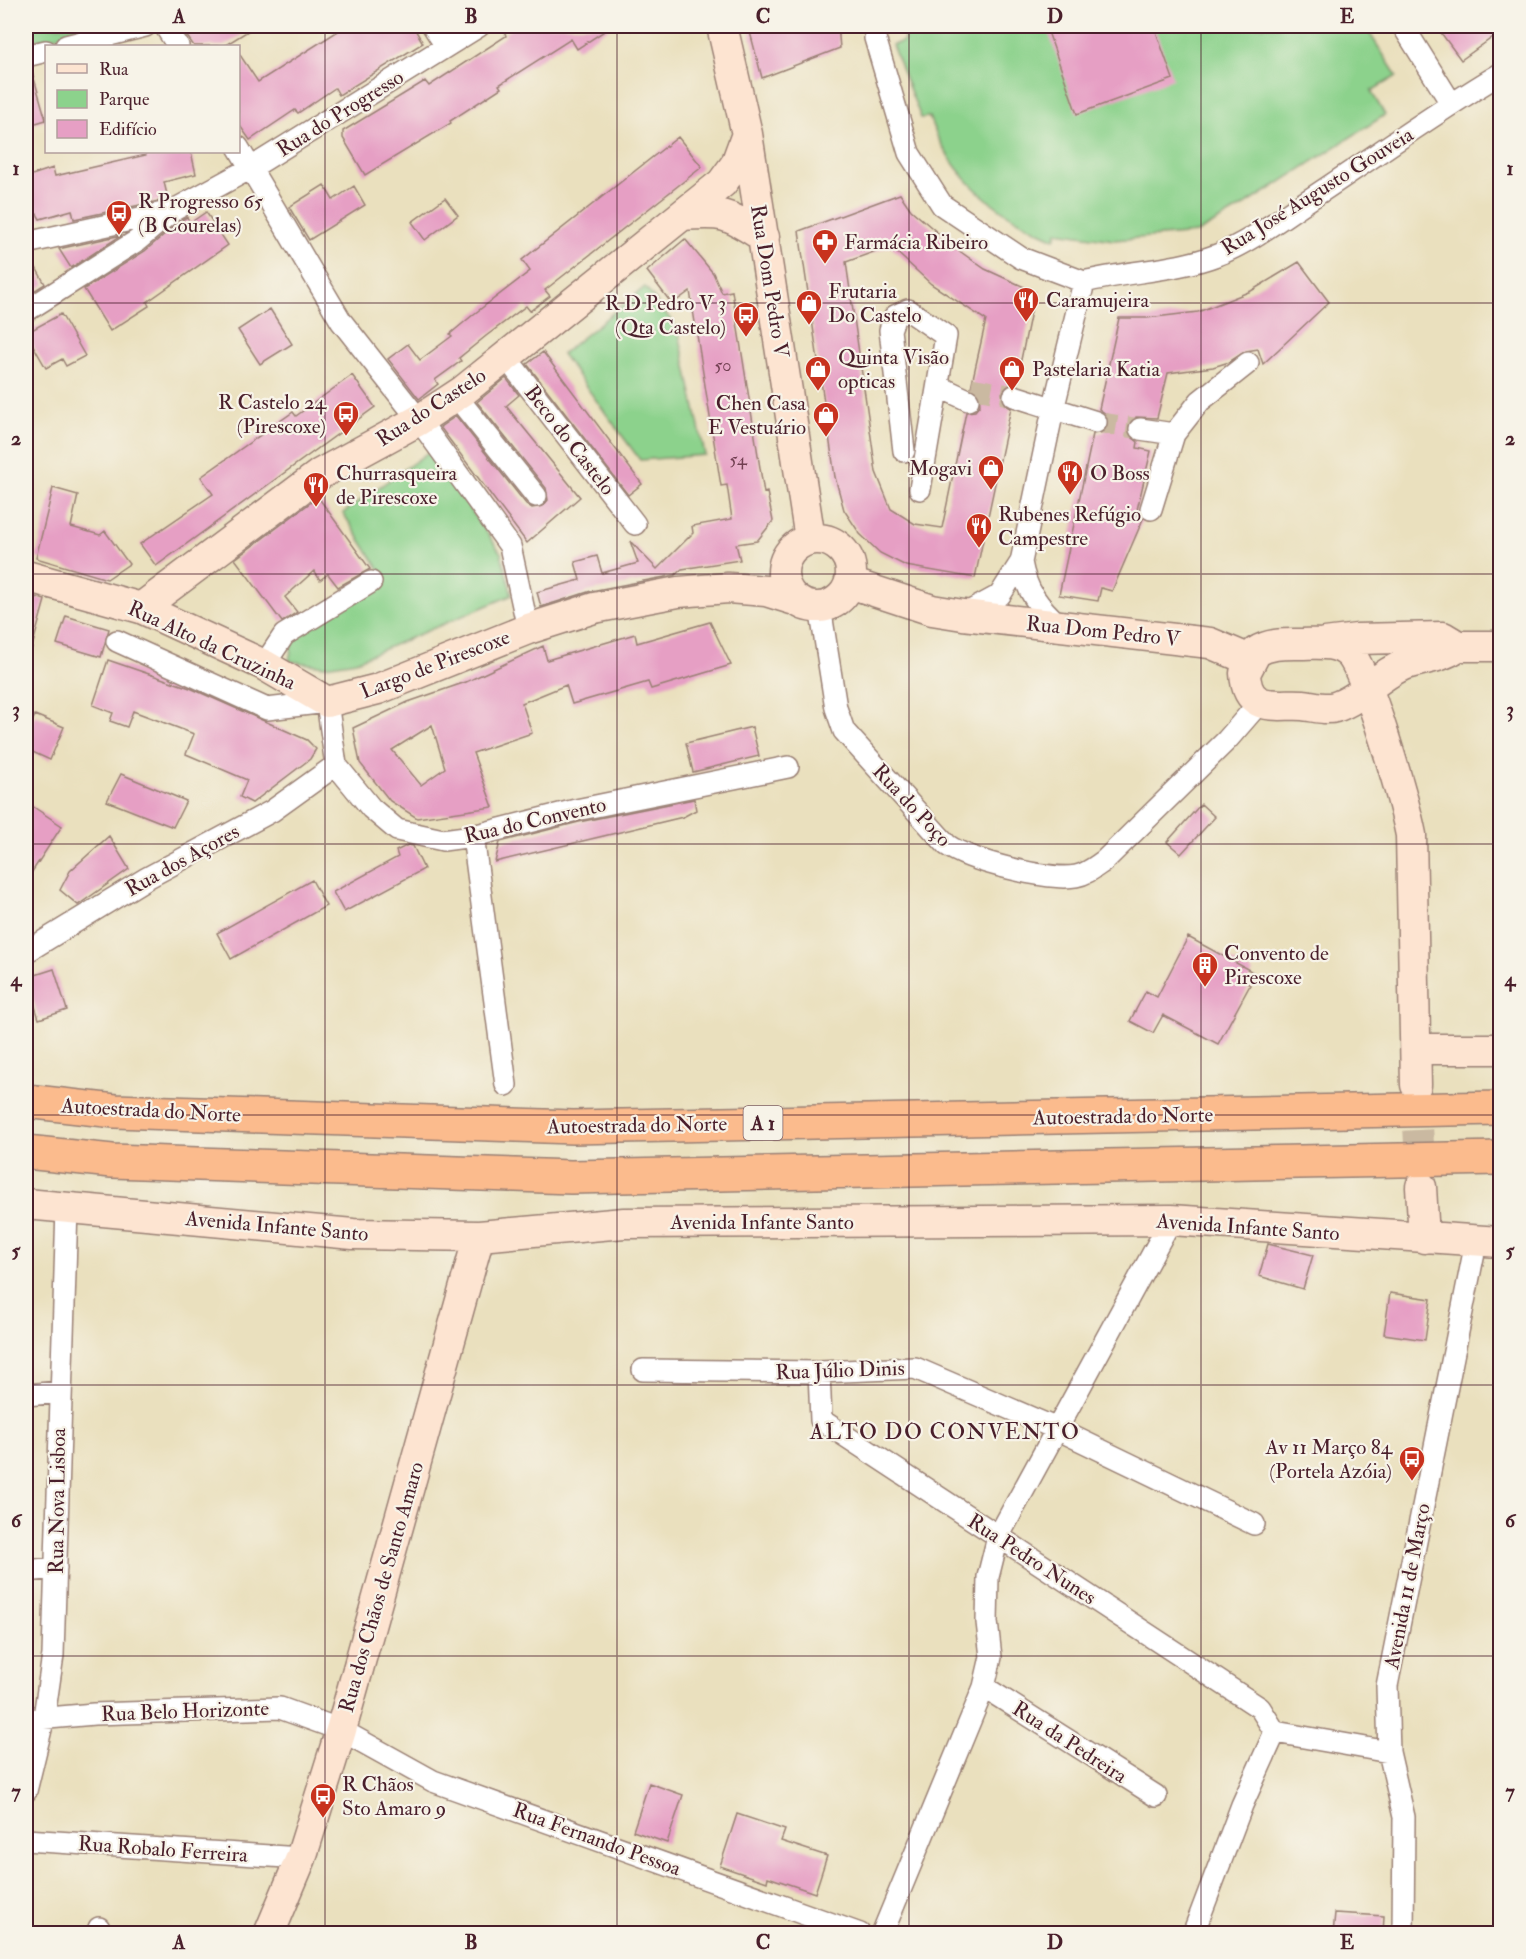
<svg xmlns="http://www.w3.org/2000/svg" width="1526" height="1959" font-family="'IM FELL Double Pica',serif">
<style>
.green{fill:#8cd28c;stroke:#6b785c;stroke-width:1.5}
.building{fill:#e69fc4;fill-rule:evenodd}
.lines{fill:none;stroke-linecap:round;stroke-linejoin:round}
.street-tunnel{stroke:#cab9a1;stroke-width:21;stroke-dasharray:21 10;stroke-linecap:butt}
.secondary-tunnel{stroke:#cab9a1;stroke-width:30;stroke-dasharray:30 15;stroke-linecap:butt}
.street-casing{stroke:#9a8074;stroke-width:24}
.secondary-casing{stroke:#9a8074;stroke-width:33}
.highway-casing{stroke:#9a8074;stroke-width:36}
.street{stroke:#fff;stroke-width:21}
.secondary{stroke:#fde4d1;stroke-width:30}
.highway{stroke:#fbbb8d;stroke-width:33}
.grid{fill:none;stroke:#4a1f2b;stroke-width:1.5;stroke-opacity:0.55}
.labels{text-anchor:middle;stroke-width:4.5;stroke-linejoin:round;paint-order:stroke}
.number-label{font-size:18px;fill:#713f51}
.shield{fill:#f7f3e8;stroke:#7e5f64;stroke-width:1.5}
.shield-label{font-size:20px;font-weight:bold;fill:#4a1f2b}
.street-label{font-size:21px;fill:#4a1f2b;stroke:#f7f3e8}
.poi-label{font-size:21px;fill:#4a1f2b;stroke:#f7f3e8;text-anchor:start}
.neighbourhood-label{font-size:22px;letter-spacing:1.5px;fill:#4a1f2b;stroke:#f7f3e8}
.neatline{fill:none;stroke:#4a1f2b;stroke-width:2}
.grid-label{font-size:20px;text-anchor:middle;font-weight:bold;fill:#4a1f2b}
</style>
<rect width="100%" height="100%" fill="#f7f3e8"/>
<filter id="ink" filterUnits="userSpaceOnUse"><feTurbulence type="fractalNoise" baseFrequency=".0167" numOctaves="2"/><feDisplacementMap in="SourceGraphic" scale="12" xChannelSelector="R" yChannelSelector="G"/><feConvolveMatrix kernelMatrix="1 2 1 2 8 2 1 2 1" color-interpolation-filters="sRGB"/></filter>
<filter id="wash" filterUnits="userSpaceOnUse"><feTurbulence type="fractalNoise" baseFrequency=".008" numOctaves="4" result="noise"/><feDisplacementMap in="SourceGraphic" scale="24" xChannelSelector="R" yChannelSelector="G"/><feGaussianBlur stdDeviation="1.35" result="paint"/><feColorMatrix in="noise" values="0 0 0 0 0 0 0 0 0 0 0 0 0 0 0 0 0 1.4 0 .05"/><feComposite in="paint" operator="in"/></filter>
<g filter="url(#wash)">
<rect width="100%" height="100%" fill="#eae0be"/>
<!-- green -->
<path class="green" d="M 26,26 L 109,26 L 103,29 L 29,41 L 26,41 Z
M 905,26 L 1365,26 L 1397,76 L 1371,91 L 1385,115 L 1242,207 L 1197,233 L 1114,240 L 1057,232 L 1055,239 C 995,213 952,179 929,117 L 921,118 L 892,45 L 904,41 Z
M 645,287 L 678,329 L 705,455 L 640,460 L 562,354 Z
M 430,451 L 501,553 L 512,595 L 356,661 L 325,666 L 289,661 L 293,639 L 380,582 L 381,572 L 343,513 Z"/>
<g id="blocks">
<!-- building -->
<path class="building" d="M 195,26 L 256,26 L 224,46 L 194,46 L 184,32 Z
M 346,26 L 413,26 L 423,43 L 339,95 L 335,88 L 298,113 L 295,110 L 250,140 L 238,123 L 238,52 L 258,82 Z
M 517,26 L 612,26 L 577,49 L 571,39 L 499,85 L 501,88 L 450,121 L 451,123 L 365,175 L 343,138 L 343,131 L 425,81 L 429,86 L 506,36 L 505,33 Z
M 761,26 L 838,26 L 840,48 L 762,78 L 750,32 Z
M 1046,26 L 1154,26 L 1173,79 L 1077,114 Z
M 1436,26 L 1500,26 L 1500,32 L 1461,60 Z
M 26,68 L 31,68 L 46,120 L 26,126 Z
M 678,137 L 702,167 L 545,290 L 550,296 L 530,311 L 526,306 L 486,336 L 459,358 L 461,361 L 435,380 L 438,384 L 419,399 L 388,359 L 408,344 L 420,360 L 452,336 L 450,334 L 474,314 L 530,271 L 522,260 Z
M 146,152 L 191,152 L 196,174 L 164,182 L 168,199 L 74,219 L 72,210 L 40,219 L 37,214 L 34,216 L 26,186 L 26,177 L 53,168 L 55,176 L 146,155 Z
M 324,185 L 333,200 L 354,186 L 365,205 L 309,240 L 289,207 Z
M 900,194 L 911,210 L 958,250 L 985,269 L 1035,292 L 1016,384 L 1006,386 L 1002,393 L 1004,404 L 1011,408 L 975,578 L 906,566 L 880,553 L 860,534 L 844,510 L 835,477 L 799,231 ZM 890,246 L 931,284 L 986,320 L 971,387 L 979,393 L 980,405 L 975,411 L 966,412 L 942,528 L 915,524 L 891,509 L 876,472 L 846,262 Z
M 445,198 L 458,215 L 425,240 L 412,222 Z
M 206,212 L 228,245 L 147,302 L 149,306 L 110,331 L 84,289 L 145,251 L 180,221 L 187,217 L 190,223 Z
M 122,235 L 71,268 L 59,249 L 63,248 Z
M 685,239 L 713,273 L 722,293 L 732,291 L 764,493 L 767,492 L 773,521 L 757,541 L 736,544 L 740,560 L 682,569 L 675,575 L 591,591 L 541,607 L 537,592 L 580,580 L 575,562 L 597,556 L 602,573 L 638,563 L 630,541 L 657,569 L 693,533 L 692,526 L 732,519 L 727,485 L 721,486 L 690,291 L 672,304 L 647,271 Z
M 26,255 L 29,255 L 45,284 L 26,296 Z
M 1299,262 L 1329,302 L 1263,364 L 1258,349 L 1246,351 L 1229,362 L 1213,367 L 1168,373 L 1157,418 L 1136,417 L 1128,427 L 1128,434 L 1138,442 L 1137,448 L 1151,451 L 1136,514 L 1143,519 L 1112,591 L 1101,588 L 1098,601 L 1059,595 L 1093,434 L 1104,432 L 1108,425 L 1106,414 L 1099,409 L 1119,318 L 1147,318 L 1198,312 L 1251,291 Z
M 270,309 L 292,344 L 260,364 L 238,330 Z
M 61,314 L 85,356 L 66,366 L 62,359 L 46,368 L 26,333 Z
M 543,352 L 642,484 L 628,495 L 527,364 Z
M 352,375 L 375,407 L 156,566 L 140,544 L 213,494 L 201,477 L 293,412 L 296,416 Z
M 506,378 L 519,395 L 506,406 L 580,497 L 527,543 L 440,427 L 456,416 L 526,504 L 532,508 L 543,506 L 548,500 L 546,488 L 477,402 Z
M 53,488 L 78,495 L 71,527 L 100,535 L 105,531 L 129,564 L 107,579 L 36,558 Z
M 318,497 L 370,569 L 338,587 L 328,574 L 320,580 L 314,571 L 285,597 L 297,612 L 282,622 L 235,559 Z
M 26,594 L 45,600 L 31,651 L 26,650 Z
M 66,616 L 109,629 L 101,657 L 57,644 Z
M 710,622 L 731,665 L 651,689 L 648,682 L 572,704 L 566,685 L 522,703 L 532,733 L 473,753 L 493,807 L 417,818 L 390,801 L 360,763 L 353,728 L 408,702 L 466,682 L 543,646 L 547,660 L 635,634 L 637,643 ZM 432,725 L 445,768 L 421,785 L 392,750 Z
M 108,660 L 190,688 L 307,740 L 316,749 L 310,759 L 252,803 L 240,797 L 247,780 L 186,754 L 194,734 L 133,711 L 127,727 L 110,721 L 113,713 L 93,705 Z
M 35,715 L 64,727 L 50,760 L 26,749 L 26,737 Z
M 752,727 L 759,756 L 693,772 L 686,743 Z
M 121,774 L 186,801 L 173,827 L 107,801 Z
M 694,799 L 696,810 L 683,817 L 495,862 L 500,842 L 579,822 Z
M 26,802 L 62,826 L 26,881 Z
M 1201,804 L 1215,817 L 1181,854 L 1167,842 Z
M 109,836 L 129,869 L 78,905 L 60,890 L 70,871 Z
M 408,845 L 413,846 L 424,869 L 344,912 L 333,892 L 398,857 L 396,851 Z
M 312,880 L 326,906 L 231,959 L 217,933 Z
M 1188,937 L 1253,972 L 1247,983 L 1250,985 L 1218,1044 L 1163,1015 L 1153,1033 L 1130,1021 L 1146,991 L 1157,997 Z
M 54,969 L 67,1010 L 39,1019 L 26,978 Z
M 1268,1244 L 1313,1255 L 1303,1289 L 1259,1276 Z
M 1390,1293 L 1431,1299 L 1425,1340 L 1384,1334 Z
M 649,1783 L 683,1795 L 667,1843 L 633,1831 Z
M 737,1814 L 785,1830 L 781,1841 L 827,1856 L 815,1893 L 768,1877 L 767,1882 L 720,1866 Z
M 1335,1913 L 1384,1916 L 1383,1934 L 1333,1934 Z"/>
</g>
</g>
<g filter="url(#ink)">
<use href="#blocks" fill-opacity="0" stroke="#9a8074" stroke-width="1.5"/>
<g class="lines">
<!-- street-tunnel -->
<path class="street-tunnel" d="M 971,388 L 1014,396
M 1096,422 L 1140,429"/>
<!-- secondary-tunnel -->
<path class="secondary-tunnel" d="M 1416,1085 L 1421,1184"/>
<!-- street casing -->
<g class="street-casing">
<path id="street" d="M 165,26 L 178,46
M 433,26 L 446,46
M 876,26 L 875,38 L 909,153 L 942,205 L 1021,258 L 1084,282
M 1403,26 L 1451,103
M 66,46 L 145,26
M 26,56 L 46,51
M 238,147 L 341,321 L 419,420 L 510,546 L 528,629
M 26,243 L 172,211 L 251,168 L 479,26
M 26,311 L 138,240 L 171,212
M 505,356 L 635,524
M 938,386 L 968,400
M 456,396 L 536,496
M 1014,396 L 1096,422
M 1140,429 L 1174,434 L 1151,509
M 1174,434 L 1200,401 L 1248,363
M 904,451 L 890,330 L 895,316 L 908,310 L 946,336 L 920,489
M 1021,562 C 1026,591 1038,606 1060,626
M 820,607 L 836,708 L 844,731 L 947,845 C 969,861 1049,881 1076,876 C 1087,874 1095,867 1104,861 L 1227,740 L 1260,702
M 963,615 L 1000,595 L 1021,562 L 1053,410 L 1084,282 C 1128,271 1175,271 1217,255 C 1247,244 1280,219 1307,201 C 1371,159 1434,113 1500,74
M 117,641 L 267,709 L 327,702 L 336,765 L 371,808 L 397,830 L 443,840 L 473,836 L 576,810 L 788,767
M 264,665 L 284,635 L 371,582
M 473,836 L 506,1085
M 26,952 L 147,878 L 272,811 L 336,765
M 643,1370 L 819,1372 L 915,1368 L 1057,1429 L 1254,1524
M 819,1372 L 821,1420 L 1260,1708 L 1275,1732
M 26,1395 L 60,1392
M 26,1571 L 56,1568
M 984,1687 L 1156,1796
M 26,1720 L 94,1714 L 280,1708 L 341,1730 L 433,1781 L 860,1934
M 26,1791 L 44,1717 L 53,1655 L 67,1208
M 26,1840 L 301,1858
M 97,1934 L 99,1928
M 882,1934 L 984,1687 L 991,1657 L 987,1622 L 988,1577 L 998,1537 L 1171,1220
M 1193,1934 L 1242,1805 L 1275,1732 L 1389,1752
M 1403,1934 L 1404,1817 L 1389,1752 L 1387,1686 L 1476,1242"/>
</g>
<!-- secondary casing -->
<g class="secondary-casing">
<path id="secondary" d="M 722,26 L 747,134 L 810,539
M 683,215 C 727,212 727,214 764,237
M783 573a34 34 0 1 1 68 0a34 34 0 1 1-68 0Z
M 26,576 L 141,608 L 264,665 L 327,702 L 378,689 L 528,629 L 594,608 L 678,592 L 728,588 L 766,591 L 798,601
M 850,583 L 932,610 L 963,615 L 1210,643 L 1250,660
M 141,608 L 320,474 L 419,420 L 463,391 L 722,183 L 736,164 L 747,134
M 1325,643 L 1357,639 L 1443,637 L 1458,646
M 1458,646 L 1500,646
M 1416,1049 L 1500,1049
M 1416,1085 L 1411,835 C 1405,805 1367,669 1349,653 C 1336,641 1317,644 1301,644 C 1285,644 1270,643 1256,652 L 1245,673 C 1247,714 1277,703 1303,705 C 1313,706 1326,710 1335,707 C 1361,699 1381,673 1406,664 C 1425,658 1441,658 1458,646
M 1421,1187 L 1424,1238
M 26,1204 L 353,1234 L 479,1236 L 624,1223 L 1171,1220 L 1500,1242
M 269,1934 L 301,1858 L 341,1730 L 479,1236"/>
</g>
<!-- highway casing -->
<g class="highway-casing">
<path id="highway" d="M 26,1101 L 115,1111 L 573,1127 L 1500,1108
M 26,1152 L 112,1161 L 571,1177 L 1500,1158"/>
</g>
<!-- street -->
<use href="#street" class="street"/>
<!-- secondary -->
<use href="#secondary" class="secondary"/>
<!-- highway -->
<use href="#highway" class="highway"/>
</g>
</g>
<!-- grid -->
<path class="grid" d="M 325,26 L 325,1934M 617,26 L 617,1934M 909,26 L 909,1934M 1201,26 L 1201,1934M 26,303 L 1500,303M 26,574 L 1500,574M 26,844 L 1500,844M 26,1115 L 1500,1115M 26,1385 L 1500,1385M 26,1656 L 1500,1656"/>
<!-- icons -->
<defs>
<g id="bus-pin" transform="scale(1.35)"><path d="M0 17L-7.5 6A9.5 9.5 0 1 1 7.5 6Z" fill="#c8321e" stroke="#f7f3e8"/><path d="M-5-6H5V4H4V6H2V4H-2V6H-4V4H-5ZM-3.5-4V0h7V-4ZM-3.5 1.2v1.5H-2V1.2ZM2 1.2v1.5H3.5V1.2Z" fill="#fff"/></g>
<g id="pharmacy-pin" transform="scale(1.35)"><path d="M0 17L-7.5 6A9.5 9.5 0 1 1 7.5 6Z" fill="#c8321e" stroke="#f7f3e8"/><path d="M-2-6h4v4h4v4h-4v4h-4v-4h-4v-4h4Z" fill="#fff"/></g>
<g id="restaurant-pin" transform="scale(1.35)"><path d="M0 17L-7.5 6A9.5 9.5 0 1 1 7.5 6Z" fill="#c8321e" stroke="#f7f3e8"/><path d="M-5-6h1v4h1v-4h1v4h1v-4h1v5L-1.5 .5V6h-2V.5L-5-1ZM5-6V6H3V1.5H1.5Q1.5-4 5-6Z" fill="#fff"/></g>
<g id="shop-pin" transform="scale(1.35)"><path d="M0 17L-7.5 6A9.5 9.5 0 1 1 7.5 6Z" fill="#c8321e" stroke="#f7f3e8"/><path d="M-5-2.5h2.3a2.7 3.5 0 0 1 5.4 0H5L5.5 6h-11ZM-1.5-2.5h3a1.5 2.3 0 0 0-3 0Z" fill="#fff"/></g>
<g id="building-pin" transform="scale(1.35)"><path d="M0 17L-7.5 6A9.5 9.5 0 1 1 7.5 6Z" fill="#c8321e" stroke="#f7f3e8"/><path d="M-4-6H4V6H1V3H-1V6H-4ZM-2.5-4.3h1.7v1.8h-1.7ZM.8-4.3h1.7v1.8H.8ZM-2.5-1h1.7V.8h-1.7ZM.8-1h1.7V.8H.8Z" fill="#fff"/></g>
</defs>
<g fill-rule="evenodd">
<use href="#bus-pin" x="119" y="213"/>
<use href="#pharmacy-pin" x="825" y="242"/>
<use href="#restaurant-pin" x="1026" y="300"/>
<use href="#shop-pin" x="809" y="303"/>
<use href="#bus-pin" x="746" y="315"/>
<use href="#shop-pin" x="818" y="369"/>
<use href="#shop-pin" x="1012" y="369"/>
<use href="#bus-pin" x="346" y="414"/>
<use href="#shop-pin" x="826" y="415"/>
<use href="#shop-pin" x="991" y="468"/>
<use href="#restaurant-pin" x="1070" y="473"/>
<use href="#restaurant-pin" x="316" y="485"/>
<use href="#restaurant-pin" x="979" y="526"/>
<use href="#building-pin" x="1205" y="965"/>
<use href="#bus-pin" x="1412" y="1459"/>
<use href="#bus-pin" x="323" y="1796"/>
</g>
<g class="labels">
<!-- number labels -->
<g class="number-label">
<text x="723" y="371">50</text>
<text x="738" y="465">54</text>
</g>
<!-- shield labels -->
<rect class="shield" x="743.5" y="1106" width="39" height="34" rx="4.5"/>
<g class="shield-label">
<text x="763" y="1130">A 1</text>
</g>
<!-- street labels -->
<g class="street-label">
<text transform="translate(340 113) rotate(-32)" y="7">Rua do Progresso</text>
<text transform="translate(1317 191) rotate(-32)" y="7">Rua José Augusto Gouveia</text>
<text transform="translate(770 281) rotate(81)" y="7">Rua Dom Pedro V</text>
<text transform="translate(431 407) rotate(-33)" y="7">Rua do Castelo</text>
<text transform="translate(570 440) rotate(52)" y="7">Beco do Castelo</text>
<text transform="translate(1103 631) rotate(6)" y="7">Rua Dom Pedro V</text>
<text transform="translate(212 645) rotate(25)" y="7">Rua Alto da Cruzinha</text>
<text transform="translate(435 664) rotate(-21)" y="7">Largo de Pirescoxe</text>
<text transform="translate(912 805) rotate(47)" y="7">Rua do Poço</text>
<text transform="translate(535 820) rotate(-13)" y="7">Rua do Convento</text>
<text transform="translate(182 860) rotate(-29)" y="7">Rua dos Açores</text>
<text transform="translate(151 1110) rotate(3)" y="7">Autoestrada do Norte</text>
<text transform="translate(1123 1116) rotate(-1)" y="7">Autoestrada do Norte</text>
<text transform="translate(637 1125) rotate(-1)" y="7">Autoestrada do Norte</text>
<text x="762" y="1229">Avenida Infante Santo</text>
<text transform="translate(277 1226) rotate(5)" y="7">Avenida Infante Santo</text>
<text transform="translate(1248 1227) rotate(4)" y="7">Avenida Infante Santo</text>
<text transform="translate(840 1370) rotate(-2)" y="7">Rua Júlio Dinis</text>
<text transform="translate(57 1501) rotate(-89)" y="7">Rua Nova Lisboa</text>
<text transform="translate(1032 1559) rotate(33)" y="7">Rua Pedro Nunes</text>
<text transform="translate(1407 1586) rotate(-79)" y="7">Avenida 11 de Março</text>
<text transform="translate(381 1587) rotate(-74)" y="7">Rua dos Chãos de Santo Amaro</text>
<text transform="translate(185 1711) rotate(-2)" y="7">Rua Belo Horizonte</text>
<text transform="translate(1070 1742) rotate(33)" y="7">Rua da Pedreira</text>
<text transform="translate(597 1839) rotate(20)" y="7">Rua Fernando Pessoa</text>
<text transform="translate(163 1849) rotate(4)" y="7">Rua Robalo Ferreira</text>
</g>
<!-- poi labels -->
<g class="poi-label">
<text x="138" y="208">R Progresso 65<tspan x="138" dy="24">(B Courelas)</tspan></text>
<text x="844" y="249">Farmácia Ribeiro</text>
<text x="828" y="298">Frutaria<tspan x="828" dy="24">Do Castelo</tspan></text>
<text x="1046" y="307">Caramujeira</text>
<text x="726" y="310" text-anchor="end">R D Pedro V 3<tspan x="726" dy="24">(Qta Castelo)</tspan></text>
<text x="838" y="364">Quinta Visão<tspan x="838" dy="24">opticas</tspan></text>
<text x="1032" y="376">Pastelaria Katia</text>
<text x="326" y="409" text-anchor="end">R Castelo 24<tspan x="326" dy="24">(Pirescoxe)</tspan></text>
<text x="806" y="410" text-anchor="end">Chen Casa<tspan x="806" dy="24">E Vestuário</tspan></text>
<text x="972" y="475" text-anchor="end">Mogavi</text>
<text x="336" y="480">Churrasqueira<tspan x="336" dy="24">de Pirescoxe</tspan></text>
<text x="1090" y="480">O Boss</text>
<text x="998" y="521">Rubenes Refúgio<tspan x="998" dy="24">Campestre</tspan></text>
<text x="1224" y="960">Convento de<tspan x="1224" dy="24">Pirescoxe</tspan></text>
<text x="1392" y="1454" text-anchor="end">Av 11 Março 84<tspan x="1392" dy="24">(Portela Azóia)</tspan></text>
<text x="342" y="1791">R Chãos<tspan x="342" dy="24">Sto Amaro 9</tspan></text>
</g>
<!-- neighbourhood labels -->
<g class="neighbourhood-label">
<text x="945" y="1439">ALTO DO CONVENTO</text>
</g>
</g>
<!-- margin -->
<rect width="1526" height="1959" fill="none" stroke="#f7f3e8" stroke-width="66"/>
<!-- legend -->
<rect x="45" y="45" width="195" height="108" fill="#f7f3e8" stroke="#b29e9c" stroke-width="1.5"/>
<rect x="57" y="64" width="30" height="9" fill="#fde4d1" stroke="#b29e9c" stroke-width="1.5"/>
<text x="99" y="75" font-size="18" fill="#4a1f2b">Rua</text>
<rect x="57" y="90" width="30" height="18" fill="#8cd28c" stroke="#b29e9c" stroke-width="1.5"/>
<text x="99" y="105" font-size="18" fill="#4a1f2b">Parque</text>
<rect x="57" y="120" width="30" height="18" fill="#e69fc4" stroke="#b29e9c" stroke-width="1.5"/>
<text x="99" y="135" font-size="18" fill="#4a1f2b">Edifício</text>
<rect x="33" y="33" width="1460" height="1893" class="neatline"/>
<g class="grid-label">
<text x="179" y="23">A</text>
<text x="471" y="23">B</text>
<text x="763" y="23">C</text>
<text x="1055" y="23">D</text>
<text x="1347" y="23">E</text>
<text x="16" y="175">1</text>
<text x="1510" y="175">1</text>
<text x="16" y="445">2</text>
<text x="1510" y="445">2</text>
<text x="16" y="716">3</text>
<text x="1510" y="716">3</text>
<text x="16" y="986">4</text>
<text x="1510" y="986">4</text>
<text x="16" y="1257">5</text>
<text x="1510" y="1257">5</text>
<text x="16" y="1527">6</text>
<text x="1510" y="1527">6</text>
<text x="16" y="1798">7</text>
<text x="1510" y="1798">7</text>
<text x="179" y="1949">A</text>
<text x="471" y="1949">B</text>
<text x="763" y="1949">C</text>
<text x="1055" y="1949">D</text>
<text x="1347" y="1949">E</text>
</g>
</svg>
